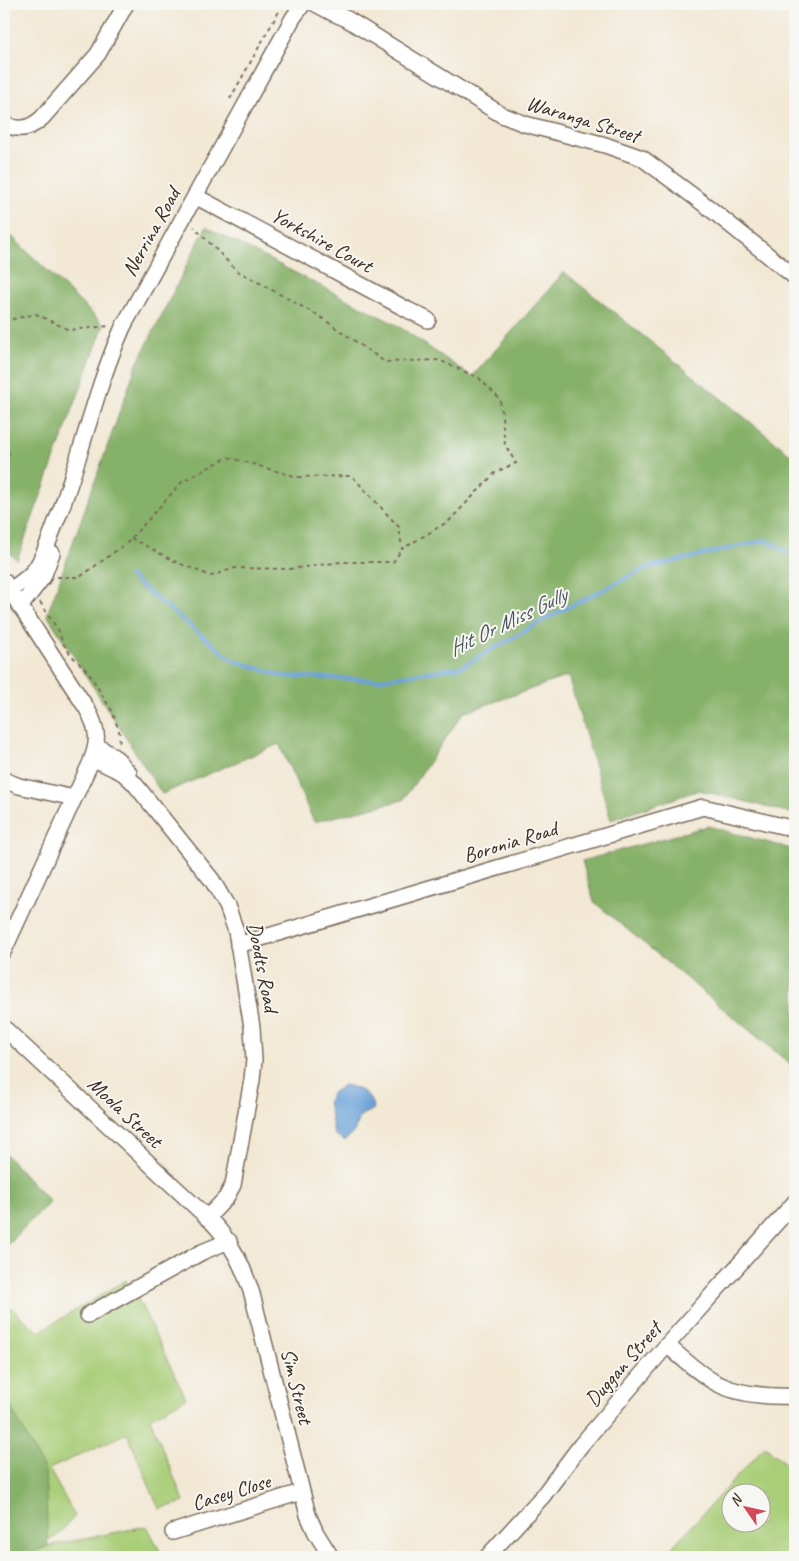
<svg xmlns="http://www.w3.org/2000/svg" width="799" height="1561" font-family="Caveat,sans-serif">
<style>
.green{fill:#a9ce78;stroke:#727c4b;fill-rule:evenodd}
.forest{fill:#86b168;stroke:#606e43}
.water{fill:#6ca2d9;stroke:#54667c}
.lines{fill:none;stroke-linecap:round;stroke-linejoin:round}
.stream{stroke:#6ca2d9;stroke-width:4}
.minor-casing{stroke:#7b6c5e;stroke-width:18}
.path{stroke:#7b6c5e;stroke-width:2;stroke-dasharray:4 4;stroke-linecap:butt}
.minor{stroke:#fff;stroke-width:15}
.labels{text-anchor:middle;stroke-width:4;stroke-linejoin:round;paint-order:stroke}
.street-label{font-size:21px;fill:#3b2a1e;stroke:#f6f6f2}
.water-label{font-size:22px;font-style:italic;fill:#4c545f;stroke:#f6f6f2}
</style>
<rect width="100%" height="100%" fill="#f6f6f2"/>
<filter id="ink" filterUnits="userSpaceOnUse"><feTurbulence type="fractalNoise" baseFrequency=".02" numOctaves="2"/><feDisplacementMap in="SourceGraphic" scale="10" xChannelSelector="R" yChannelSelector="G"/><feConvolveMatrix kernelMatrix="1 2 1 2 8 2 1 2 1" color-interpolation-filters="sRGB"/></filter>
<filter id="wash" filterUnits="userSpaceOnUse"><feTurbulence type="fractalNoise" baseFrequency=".0096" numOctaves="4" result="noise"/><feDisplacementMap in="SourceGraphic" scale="20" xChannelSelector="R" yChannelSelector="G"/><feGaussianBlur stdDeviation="1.12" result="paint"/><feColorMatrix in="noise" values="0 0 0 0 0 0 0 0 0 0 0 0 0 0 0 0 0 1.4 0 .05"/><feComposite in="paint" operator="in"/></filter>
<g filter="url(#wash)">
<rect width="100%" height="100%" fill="#f2e8d4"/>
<!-- green -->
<path class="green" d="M 126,1280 L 138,1299 L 186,1398 L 150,1418 L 184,1502 L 159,1509 L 127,1433 L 49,1469 L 75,1516 L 56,1537 L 4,1551 L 4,1302 L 39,1332 Z
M 765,1446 L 795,1472 L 795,1557 L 663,1557 ZM 732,1494 L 762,1494 L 762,1524 L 732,1524 Z
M 147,1526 L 163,1557 L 21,1557 L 48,1546 Z"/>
<!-- forest -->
<path class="forest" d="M 206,227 L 397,325 L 472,377 L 564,272 L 795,458 L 795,814 L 699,790 L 611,820 L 568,676 L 463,713 L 403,800 L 314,822 L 279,744 L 162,794 L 47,615 L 136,366 Z
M 4,229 L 104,325 L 17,560 L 4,548 Z
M 708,826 L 795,850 L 795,1068 L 594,902 L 582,861 Z
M 4,1152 L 50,1202 L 4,1248 Z
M 4,1395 L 45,1471 L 48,1546 L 21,1557 L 4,1557 Z"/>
<!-- water -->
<path class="water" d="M 344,1085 C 359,1088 370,1093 374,1109 L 361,1115 L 354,1132 L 345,1141 L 334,1134 L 328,1101 L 332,1093 Z"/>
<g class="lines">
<!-- stream -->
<path class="stream" d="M 129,576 L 232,660 L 283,676 L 375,680 L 461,667 L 553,615 L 646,568 L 766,540 L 795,557"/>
</g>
</g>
<g filter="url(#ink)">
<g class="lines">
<!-- minor casing -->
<g class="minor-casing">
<path id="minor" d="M 316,4 L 333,13 L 347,19 L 502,115 L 525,124 L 605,145 L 642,158 L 708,207 L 795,277
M 4,123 C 18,132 30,129 42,118 L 98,54 L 126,4
M 195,196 L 408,310 L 428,320
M 4,581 L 87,709 C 99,730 99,742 90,764 L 4,950
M 10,590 C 19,584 29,578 36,568 C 47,551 52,530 60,512 C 83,450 96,387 123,327 L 293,18 L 303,4
M 20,607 L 43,577 L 52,553
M 96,745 L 117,759 L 129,773
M 92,758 L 123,773 L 134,783 L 212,880 L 227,906 L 236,931 L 252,1027 L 254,1060 L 252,1080 L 233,1185 L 226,1198 L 207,1218
M 4,780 L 19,786 L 74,798
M 238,945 L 703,807 L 795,829
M 4,1028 L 212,1222 C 232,1243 243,1266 252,1294 L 308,1515 L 316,1533 L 331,1557
M 88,1315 L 202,1252 L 229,1241
M 667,1345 C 682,1358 698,1373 716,1383 C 739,1395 769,1397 795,1396
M 173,1532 L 301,1492
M 487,1557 L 542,1497 L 581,1445 L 667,1345 L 795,1202"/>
</g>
<!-- path -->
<path class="path" d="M 230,99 L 283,4
M 4,104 L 11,111
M 4,321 L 36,314 L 69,330 L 109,326
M 4,437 L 9,453 L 4,474
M 131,538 L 176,562 L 211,576 L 235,568 L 290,569 L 341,562 L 393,562 L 402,549
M 57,577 L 80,577 L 128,542 L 182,482 L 228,457 L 297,477 L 352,476 L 399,527 L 402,549 L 449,521 L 496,472 L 516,463 L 505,445 L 500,399 L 479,378 L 439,360 L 385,362 L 319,316 L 236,270 L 194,227
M 40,602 L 60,633 L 62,642 L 72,656 L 89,673 L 112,711 L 120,734 L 119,746"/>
<!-- minor -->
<use href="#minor" class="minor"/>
</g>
</g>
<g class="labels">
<!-- street labels -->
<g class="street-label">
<text transform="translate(583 119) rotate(17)" y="7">Waranga Street</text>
<text transform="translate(151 232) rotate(-61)" y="7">Nerrina Road</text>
<text transform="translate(322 240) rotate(29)" y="7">Yorkshire Court</text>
<text transform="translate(510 842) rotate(-17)" y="7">Boronia Road</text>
<text transform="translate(263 967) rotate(79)" y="7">Doodts Road</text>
<text transform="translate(125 1112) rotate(43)" y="7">Moola Street</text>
<text transform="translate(623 1364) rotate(-49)" y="7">Duggan Street</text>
<text transform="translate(297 1386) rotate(76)" y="7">Sim Street</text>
<text transform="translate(231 1492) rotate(-17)" y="7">Casey Close</text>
</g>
<!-- water labels -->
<g class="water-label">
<text transform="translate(507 621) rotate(-26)" y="8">Hit Or Miss Gully</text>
</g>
</g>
<!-- margin -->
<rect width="799" height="1561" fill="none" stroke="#f6f6f2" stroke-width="20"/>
<!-- north arrow -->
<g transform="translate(746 1508) rotate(304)"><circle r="24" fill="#f6f6f2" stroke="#aba49d"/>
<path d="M0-4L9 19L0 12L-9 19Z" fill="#d1495b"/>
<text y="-8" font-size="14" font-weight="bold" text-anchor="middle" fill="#3b2a1e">N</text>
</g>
</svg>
